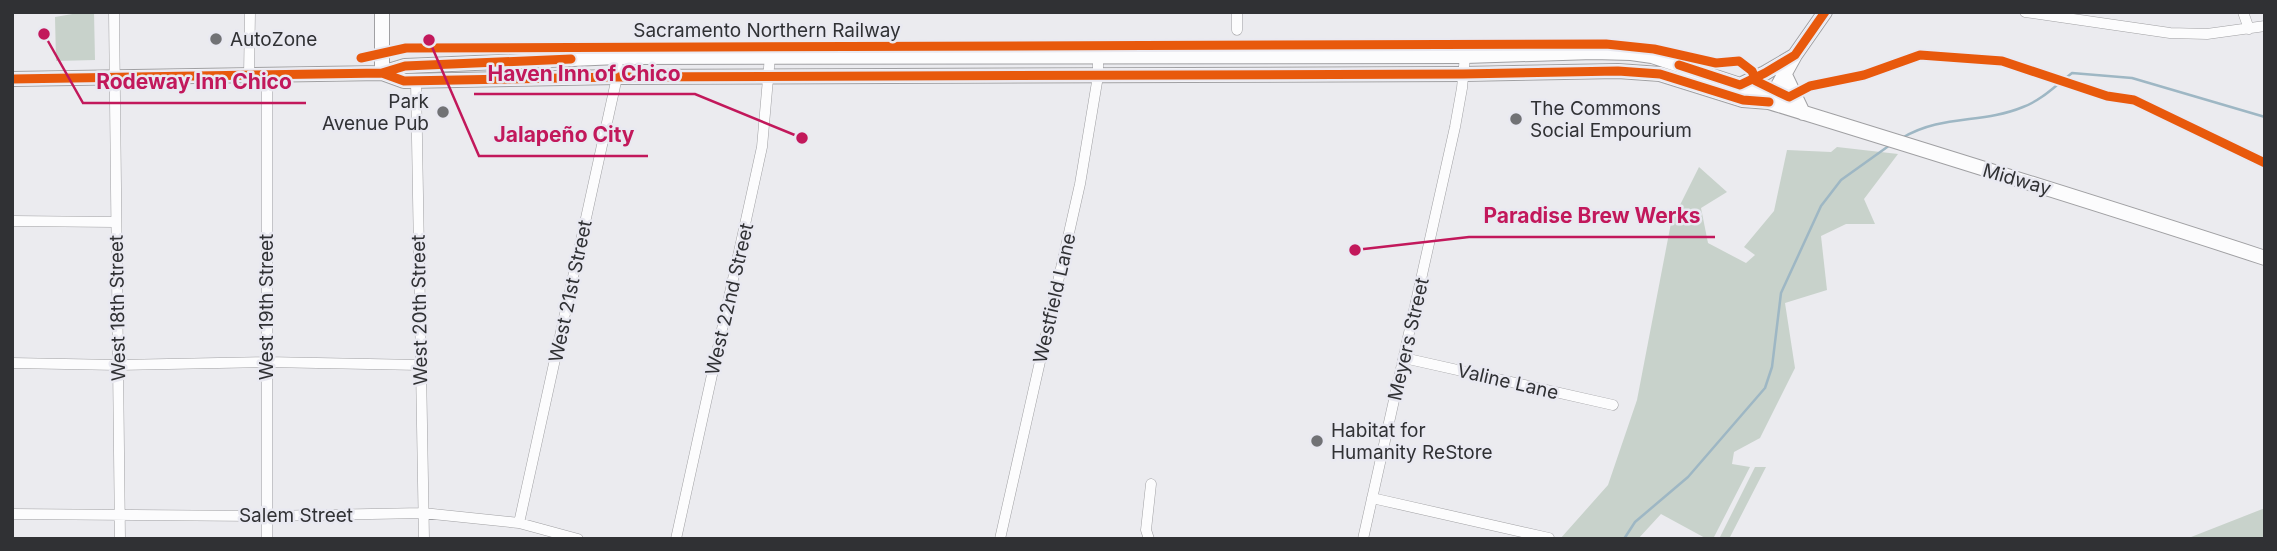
<svg xmlns="http://www.w3.org/2000/svg" width="2277" height="551" font-family="Inter,sans-serif">
<style>
.green{fill:#c8d2cb}
.lines{fill:none;stroke-linecap:round;stroke-linejoin:round}
.stream{stroke:#9eb7c4;stroke-width:2.5}
.street-casing{stroke:#a0a0a3;stroke-width:11}
.secondary-casing{stroke:#a0a0a3;stroke-width:16}
.street{stroke:#fcfcfd;stroke-width:10}
.secondary{stroke:#fcfcfd;stroke-width:14}
.cycleway-casing{stroke:#e9e9f1;stroke-width:13}
.cycleway{stroke:#e8590c;stroke-width:9}
.poi-dot{fill:#717275;stroke:#e9e9f1;stroke-width:2.5}
.labels{text-anchor:middle;stroke-width:5;stroke-linejoin:round;paint-order:stroke}
.street-label{font-size:19px;fill:#303134;stroke:#e9e9f1}
.poi-label{font-size:19px;fill:#303134;stroke:#e9e9f1;text-anchor:start}
.leader{fill:none;stroke:#c2185b;stroke-width:2.5}
.callout-dot{fill:#c2185b;stroke:#e9e9f1;stroke-width:2.5}
.callout-label{font-size:21px;text-anchor:middle;font-weight:bold;fill:#c2185b;stroke:#e9e9f1;stroke-width:5;stroke-linejoin:round;paint-order:stroke}
</style>
<rect width="100%" height="100%" fill="#ebebef"/>
<!-- green -->
<path class="green" d="M 84,12 L 94,12 L 95,60 L 56,61 L 55,17 Z
M 1837,147 L 1898,154 L 1864,199 L 1875,224 L 1846,224 L 1821,236 L 1827,290 L 1785,303 L 1795,368 L 1760,438 L 1734,452 L 1732,464 L 1750,467 L 1713,539 L 1707,539 L 1661,514 L 1638,539 L 1560,539 L 1608,485 L 1637,400 L 1671,223 L 1699,167 L 1727,192 L 1701,208 L 1708,243 L 1746,263 L 1755,255 L 1744,247 L 1774,211 L 1787,150 L 1831,152 Z
M 1755,467 L 1766,467 L 1729,539 L 1719,539 Z
M 2265,508 L 2265,539 L 2186,539 Z"/>
<g class="lines">
<!-- stream -->
<path class="stream" d="M 1902,138 C 1942,114 1982,124 2023,107 C 2042,100 2056,85 2072,73 L 2132,78 L 2265,117
M 1624,539 L 1635,522 L 1688,477 L 1765,388 L 1772,367 L 1781,293 L 1821,206 L 1841,180 L 1890,145"/>
<!-- street casing -->
<g class="street-casing">
<path id="street" d="M 114,12 L 120,539
M 2025,12 L 2170,33 L 2207,34 L 2265,26
M 2243,12 L 2249,29
M 1237,30 L 1237,12
M 249,75 L 250,12
M 267,75 L 267,539
M 416,81 L 424,539
M 12,221 L 115,222
M 1404,358 L 1613,405
M 12,363 L 118,365 L 266,362 L 420,365
M 1372,498 L 1549,538
M 12,514 L 266,516 L 423,513 L 519,523 L 578,539
M 519,523 L 617,77 L 618,57
M 676,539 L 762,147 L 770,56
M 1000,539 L 1080,184 L 1098,76 L 1098,57
M 1149,539 L 1146,530 L 1151,484
M 1363,539 L 1455,127 L 1462,88 L 1465,56"/>
</g>
<!-- secondary casing -->
<g class="secondary-casing">
<path id="secondary" d="M 382,73 L 404,81 L 617,77 L 1463,74 L 1618,71 L 1660,74 L 1743,100 L 1769,102 C 1934,153 2100,204 2265,258
M 382,73 L 382,12
M 1784,73 L 1803,113
M 12,79 L 382,73 L 405,66 L 618,57 L 1465,56 L 1593,52 L 1631,53 L 1652,56 L 1740,85 L 1752,90 L 1768,101
M 1740,85 L 1765,73 L 1794,56
M 1769,102 L 1795,55 L 1825,12"/>
</g>
<!-- street -->
<use href="#street" class="street"/>
<!-- secondary -->
<use href="#secondary" class="secondary"/>
<!-- cycleway casing -->
<g class="cycleway-casing">
<path id="cycleway" d="M 361,58 L 406,48 L 1606,44 L 1654,49 L 1716,63 L 1739,61 L 1752,71 L 1756,81 L 1789,97 L 1810,86 L 1864,75 L 1920,55 L 2002,61 L 2107,96 L 2134,100 L 2265,163
M 1679,65 L 1740,85 L 1765,73 L 1795,55 L 1825,12
M 382,73 L 404,81 L 617,77 L 1463,74 L 1618,71 L 1660,74 L 1743,100 L 1769,102
M 12,79 L 382,73 L 405,66 L 571,59"/>
</g>
<!-- cycleway -->
<use href="#cycleway" class="cycleway"/>
</g>
<!-- markers -->
<g class="poi-dot">
<circle cx="216" cy="39" r="7"/>
<circle cx="443" cy="112" r="7"/>
<circle cx="1516" cy="119" r="7"/>
<circle cx="1317" cy="441" r="7"/>
</g>
<g class="labels">
<!-- street labels -->
<g class="street-label">
<text x="767" y="37">Sacramento Northern Railway</text>
<text transform="translate(2017 179) rotate(16)" y="7">Midway</text>
<text transform="translate(570 291) rotate(-78)" y="7">West 21st Street</text>
<text transform="translate(1054 298) rotate(-77)" y="7">Westfield Lane</text>
<text transform="translate(729 299) rotate(-77)" y="7">West 22nd Street</text>
<text transform="translate(266 307) rotate(-90)" y="7">West 19th Street</text>
<text transform="translate(117 308) rotate(-91)" y="7">West 18th Street</text>
<text transform="translate(419 310) rotate(-91)" y="7">West 20th Street</text>
<text transform="translate(1408 339) rotate(-77)" y="7">Meyers Street</text>
<text transform="translate(1508 381) rotate(13)" y="7">Valine Lane</text>
<text x="296" y="522">Salem Street</text>
</g>
<!-- poi labels -->
<g class="poi-label">
<text x="230" y="46">AutoZone</text>
<text x="429" y="108" text-anchor="end">Park<tspan x="429" dy="22">Avenue Pub</tspan></text>
<text x="1530" y="115">The Commons<tspan x="1530" dy="22">Social Empourium</tspan></text>
<text x="1331" y="437">Habitat for<tspan x="1331" dy="22">Humanity ReStore</tspan></text>
</g>
</g>
<!-- callouts -->
<path class="leader" d="M802 138L695 94H474M44 34L83 103H306M429 40L479 156H648M1355 250L1469 237H1715"/>
<g class="callout-dot">
<circle cx="802" cy="138" r="7"/>
<circle cx="44" cy="34" r="7"/>
<circle cx="429" cy="40" r="7"/>
<circle cx="1355" cy="250" r="7"/>
</g>
<g class="callout-label">
<text x="584" y="81">Haven Inn of Chico</text>
<text x="194" y="89">Rodeway Inn Chico</text>
<text x="564" y="142">Jalapeño City</text>
<text x="1592" y="223">Paradise Brew Werks</text>
</g>
<!-- border -->
<rect width="2277" height="551" fill="none" stroke="#303134" stroke-width="28"/>
</svg>
